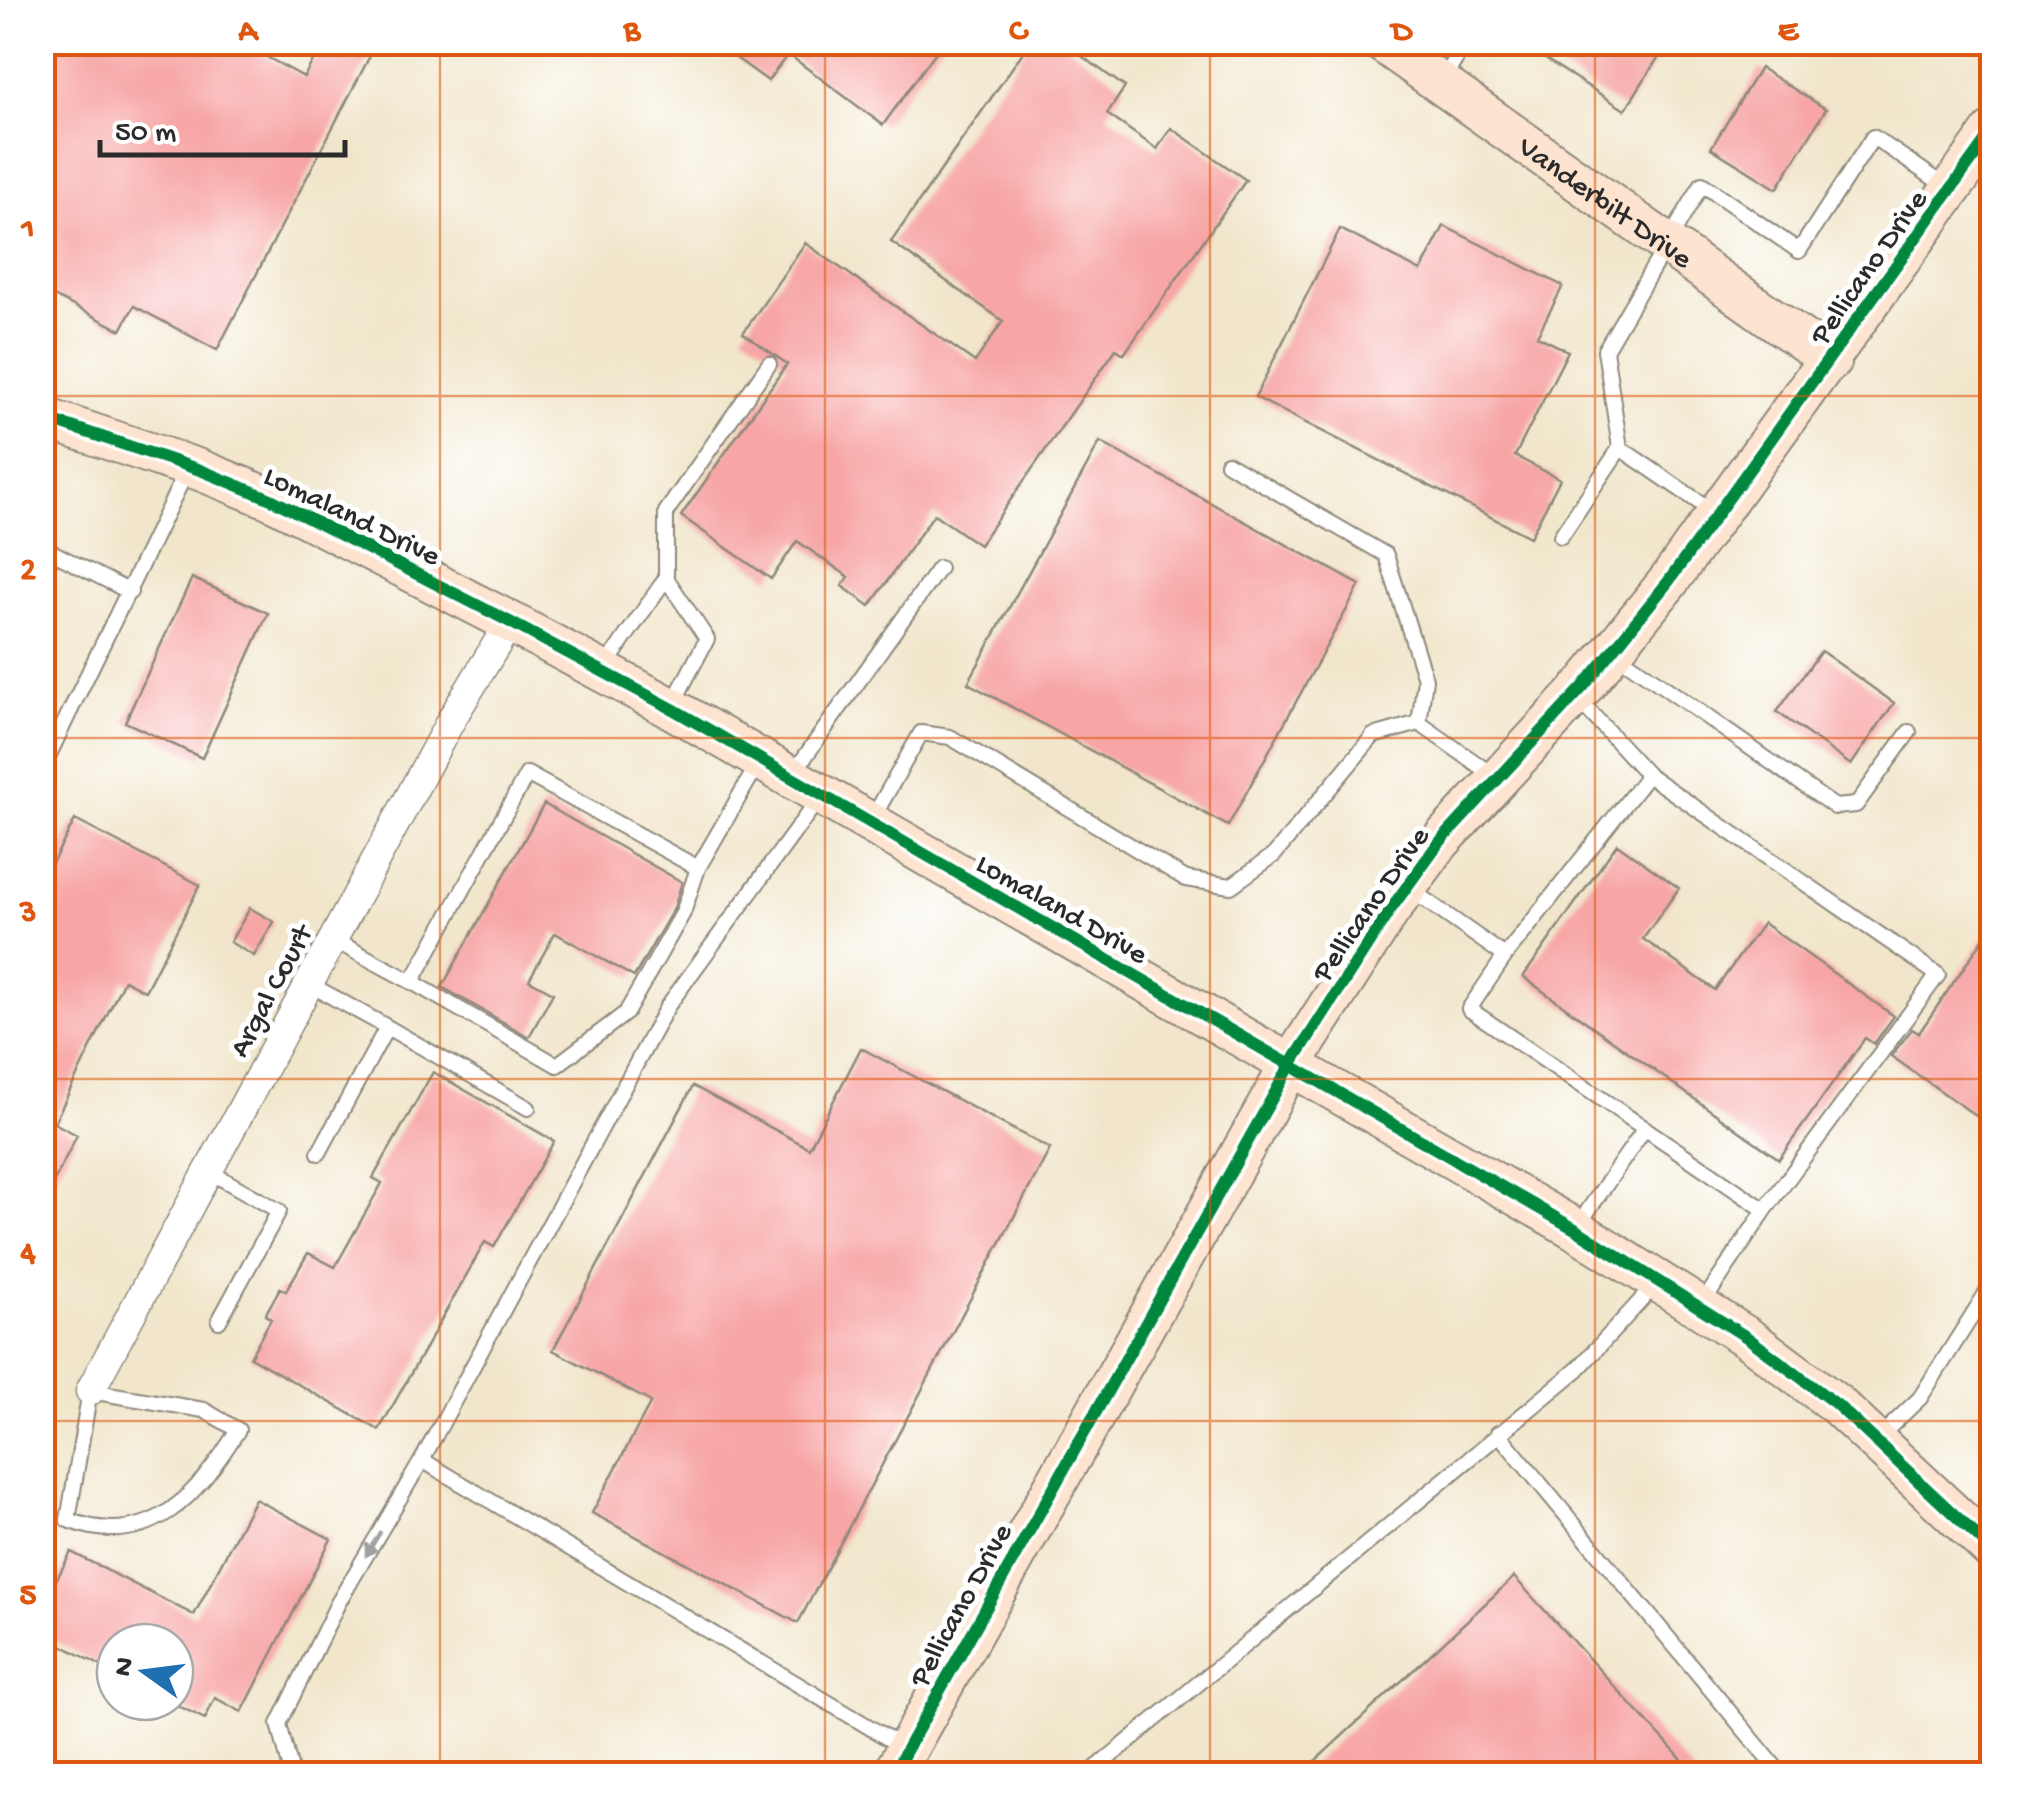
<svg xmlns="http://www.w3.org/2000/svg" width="2035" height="1817" font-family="'Gochi Hand',sans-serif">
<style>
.building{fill:#f7a6a5}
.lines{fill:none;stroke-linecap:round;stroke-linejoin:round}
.lane-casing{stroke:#8e887b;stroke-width:18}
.street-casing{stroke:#8e887b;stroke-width:31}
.secondary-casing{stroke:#8e887b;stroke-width:44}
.lane{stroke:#fff;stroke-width:14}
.street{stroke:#fff;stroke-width:28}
.secondary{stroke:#fde4d1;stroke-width:40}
.cycleway-casing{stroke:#fff;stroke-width:19}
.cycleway{stroke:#00873e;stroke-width:12}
.oneway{fill:#a0a0a0}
.grid{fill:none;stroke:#df570e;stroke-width:2.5;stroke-opacity:0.55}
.labels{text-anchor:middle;stroke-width:10;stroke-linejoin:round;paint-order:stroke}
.street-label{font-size:30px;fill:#2b2b2b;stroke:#fff}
.neatline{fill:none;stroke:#df570e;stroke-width:4}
.grid-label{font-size:32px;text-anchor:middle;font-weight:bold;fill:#df570e}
</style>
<rect width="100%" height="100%" fill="#fff"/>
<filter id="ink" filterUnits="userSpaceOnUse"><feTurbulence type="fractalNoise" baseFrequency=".01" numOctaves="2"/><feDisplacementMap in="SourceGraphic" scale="20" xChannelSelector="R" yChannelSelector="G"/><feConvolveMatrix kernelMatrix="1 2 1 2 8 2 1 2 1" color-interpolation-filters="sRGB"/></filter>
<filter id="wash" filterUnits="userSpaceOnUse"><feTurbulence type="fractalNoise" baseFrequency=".0048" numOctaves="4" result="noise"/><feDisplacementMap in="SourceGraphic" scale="40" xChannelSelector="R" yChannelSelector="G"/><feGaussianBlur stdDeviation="2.25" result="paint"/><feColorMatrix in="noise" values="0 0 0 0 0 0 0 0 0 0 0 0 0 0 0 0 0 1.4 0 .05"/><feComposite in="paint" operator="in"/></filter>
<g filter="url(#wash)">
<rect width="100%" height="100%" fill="#f1e6cb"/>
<g id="blocks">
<!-- building -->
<path class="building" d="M 42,42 L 239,42 L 304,77 L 323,42 L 359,42 L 373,50 L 217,350 L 134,306 L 121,330 L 42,290 Z
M 714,42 L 943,42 L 883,125 L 788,54 L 768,81 Z
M 1030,42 L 1062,42 L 1125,87 L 1107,114 L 1157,149 L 1171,128 L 1246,180 L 1124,354 L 1116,349 L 979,545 L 934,514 L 870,606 L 842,586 L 849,577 L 797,541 L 771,579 L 681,516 L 787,364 L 743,333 L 805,243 L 975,362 L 1003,321 L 891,242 Z
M 1519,42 L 1668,42 L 1625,110 Z
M 1760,68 L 1826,109 L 1777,189 L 1711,148 Z
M 1444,226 L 1563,286 L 1537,336 L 1568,351 L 1515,456 L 1560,479 L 1530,537 L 1255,397 L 1340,229 L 1421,271 Z
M 1100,442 L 1360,585 L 1228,826 L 968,683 Z
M 192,578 L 268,613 L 202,758 L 125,722 Z
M 1821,651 L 1894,703 L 1851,765 L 1777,712 Z
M 544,804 L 682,882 L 674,908 L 634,977 L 555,933 L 529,980 L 553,993 L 529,1037 L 442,987 Z
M 75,820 L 200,885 L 145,991 L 124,980 L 54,1123 L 77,1135 L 42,1205 L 42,882 Z
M 1617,844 L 1679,888 L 1643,939 L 1715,990 L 1763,923 L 1894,1016 L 1874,1044 L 1865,1038 L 1779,1159 L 1523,977 Z
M 250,908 L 274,922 L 254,956 L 230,942 Z
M 1992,926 L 1992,1127 L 1891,1056 L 1912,1029 L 1919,1033 Z
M 861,1048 L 1050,1149 L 798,1623 L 592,1513 L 651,1402 L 553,1350 L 693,1086 L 809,1148 Z
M 433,1072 L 554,1141 L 494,1247 L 485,1242 L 379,1430 L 250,1357 L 271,1319 L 265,1315 L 280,1288 L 286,1291 L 308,1253 L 335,1267 L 382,1183 L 373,1178 Z
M 255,1499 L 331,1539 L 242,1712 L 215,1698 L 205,1719 L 175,1704 L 175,1642 L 115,1642 L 115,1673 L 42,1635 L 42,1607 L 71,1552 L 194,1615 Z
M 1514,1577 L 1695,1774 L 1301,1774 Z"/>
</g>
</g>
<g filter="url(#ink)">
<use href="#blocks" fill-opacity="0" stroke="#8e887b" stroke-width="2.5"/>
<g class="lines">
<!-- lane casing -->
<g class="lane-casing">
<path id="lane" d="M 1443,80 L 1466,42
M 1620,448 L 1715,513
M 1227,463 L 1386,555 L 1425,679 L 1419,723
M 1561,536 L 1620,448 L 1605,350 L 1702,184 L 1799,251 L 1873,137 L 1950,189
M 42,547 L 130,592
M 666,578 L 707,639 L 671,707
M 1617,654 L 1835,807 L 1856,805 L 1909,732
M 604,668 L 666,578 L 666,512 L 769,364
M 42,769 L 188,468
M 792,775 L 939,568
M 1648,775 L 1938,975 L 1765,1210
M 820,797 L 667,1007 L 422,1460 L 906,1749
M 871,821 L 921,733 L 950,737 L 1186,879 L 1231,886 L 1274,855 L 1373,736 L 1419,723 L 1494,776
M 1411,890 L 1505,956 L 1648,775 L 1577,698
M 332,939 L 412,982 L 527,774 L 698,868 L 758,764
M 1505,956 L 1469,1009 L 1765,1210 L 1700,1307
M 412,982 L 557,1065 L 626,1013 L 683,913 L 698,868
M 309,984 L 387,1027
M 319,1153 L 387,1027 L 528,1108
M 210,1172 L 279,1211 L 219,1321
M 1578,1225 L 1645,1128
M 90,1391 L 204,1410 L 238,1430 C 197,1495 151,1552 68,1520 Z
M 1498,1433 L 1781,1774
M 1877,1439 L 1920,1398 L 1992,1284
M 292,1774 L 279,1724 L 338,1603 L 422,1460
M 1089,1774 L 1578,1369 L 1655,1285"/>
</g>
<!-- street casing -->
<g class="street-casing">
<path id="street" d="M 90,1391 L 451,720 L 510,622"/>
</g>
<!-- secondary casing -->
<g class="secondary-casing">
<g id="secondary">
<path id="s1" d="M 1382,42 L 1831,360"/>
<path d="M 42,417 L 200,470 L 271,499 L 510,622 L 671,708 L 1575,1229 L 1748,1338 L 1836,1404 L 1992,1550"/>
<path d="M 893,1774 L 1290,1066 L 1390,910 L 1437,845 L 1583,687 L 1668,582 L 1992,132"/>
</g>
</g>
<!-- lane -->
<use href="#lane" class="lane"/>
<!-- street -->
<use href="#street" class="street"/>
<!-- secondary -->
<use href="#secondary" class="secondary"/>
<!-- cycleway casing -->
<g class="cycleway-casing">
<path id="cycleway" d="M 42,417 L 200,470 L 271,499 L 510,622 L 671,708 L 1575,1229 L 1748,1338 L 1836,1404 L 1992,1550
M 893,1774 L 1290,1066 L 1390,910 L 1437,845 L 1583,687 L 1668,582 L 1992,132"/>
</g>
<!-- cycleway -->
<use href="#cycleway" class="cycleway"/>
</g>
<!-- one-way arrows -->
<defs><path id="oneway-solid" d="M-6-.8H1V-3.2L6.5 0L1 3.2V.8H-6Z" transform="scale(2.5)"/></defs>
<use class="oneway" href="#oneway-solid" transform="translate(373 1544) rotate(121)"/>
</g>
<!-- grid -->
<path class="grid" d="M 440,42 L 440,1774M 825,42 L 825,1774M 1210,42 L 1210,1774M 1595,42 L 1595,1774M 42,396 L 1992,396M 42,738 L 1992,738M 42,1079 L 1992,1079M 42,1421 L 1992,1421"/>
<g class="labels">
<!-- street labels -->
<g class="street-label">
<text dy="10" stroke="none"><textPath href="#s1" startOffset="275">Vanderbilt Drive</textPath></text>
<text transform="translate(1867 266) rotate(-55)" y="10">Pellicano Drive</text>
<text transform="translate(353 514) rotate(26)" y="10">Lomaland Drive</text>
<text transform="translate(1369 903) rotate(-55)" y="10">Pellicano Drive</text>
<text transform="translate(1063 907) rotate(30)" y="10">Lomaland Drive</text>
<text transform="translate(269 990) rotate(-62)" y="10">Argal Court</text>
<text transform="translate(959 1604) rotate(-61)" y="10">Pellicano Drive</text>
</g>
</g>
<!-- margin -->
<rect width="2035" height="1817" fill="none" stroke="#fff" stroke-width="110"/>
<!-- north arrow -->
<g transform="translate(145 1672) rotate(284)"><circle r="48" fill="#ffffff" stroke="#aaaaaa" stroke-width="2.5"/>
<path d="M0-8L18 38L0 25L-18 38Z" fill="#1f6fb2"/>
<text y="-15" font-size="28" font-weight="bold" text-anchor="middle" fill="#2b2b2b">N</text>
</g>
<!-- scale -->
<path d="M100 140v15h245v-15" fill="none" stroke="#2b2b2b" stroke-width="5"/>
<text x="115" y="140" font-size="30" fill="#2b2b2b" stroke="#ffffff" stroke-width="8" paint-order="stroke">50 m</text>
<rect x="55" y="55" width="1925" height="1707" class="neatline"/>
<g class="grid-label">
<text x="248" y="39">A</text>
<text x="632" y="39">B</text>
<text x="1018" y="39">C</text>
<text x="1402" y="39">D</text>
<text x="1788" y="39">E</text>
<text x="28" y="237">1</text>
<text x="28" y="578">2</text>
<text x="28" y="920">3</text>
<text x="28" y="1261">4</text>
<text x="28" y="1603">5</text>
</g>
</svg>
